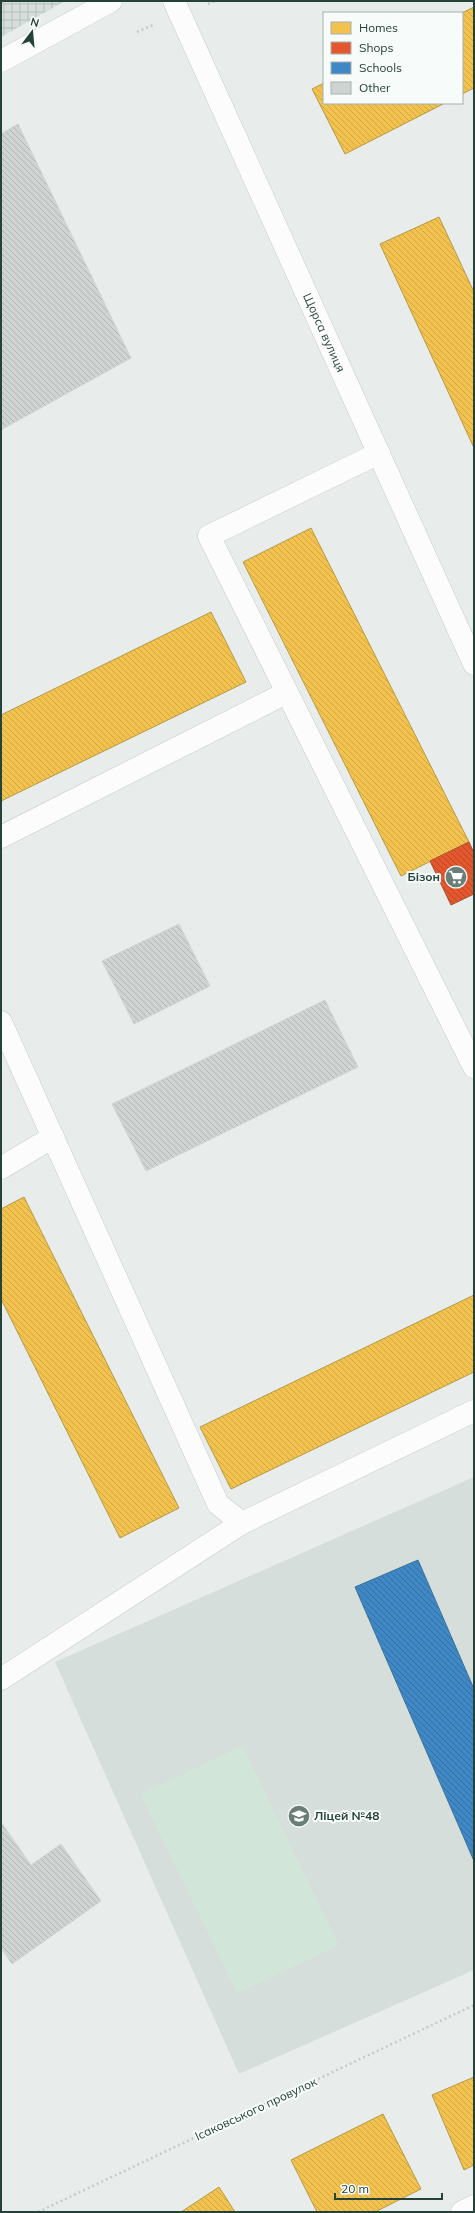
<svg xmlns="http://www.w3.org/2000/svg" width="475" height="2213" font-family="Mulish,sans-serif">
<style>
.built{fill:#d6dedb}
.industrial{fill:url(#industrial-grid)}
.green{fill:#d1e6d8}
.homes{fill:url(#homes-back-hatch);stroke:#b49b48}
.shops{fill:url(#shops-back-hatch);stroke:#aa5132}
.schools{fill:url(#schools-back-hatch);stroke:#37739b}
.building{fill:url(#building-back-hatch);stroke:#d1d6d4}
.lines{fill:none;stroke-linecap:round;stroke-linejoin:round}
.minor-casing{stroke:#c5cac8;stroke-width:23}
.path{stroke:#c3ccca;stroke-width:2.5;stroke-dasharray:2 3;stroke-linecap:butt}
.minor{stroke:#fcfcfc;stroke-width:22}
.labels{text-anchor:middle;stroke-width:4;stroke-linejoin:round;paint-order:stroke}
.street-label{font-size:12px;fill:#24423a;stroke:#f7fbf9}
.poi-label{font-size:12px;font-weight:bold;fill:#24423a;stroke:#f7fbf9;text-anchor:end}
</style>
<defs>
<pattern id="industrial-grid" width="8" height="8" patternUnits="userSpaceOnUse"><rect width="8" height="8" fill="#d6dedb"/><path d="M0 4h8M4 0v8" fill="none" stroke="#b8c0bd"/></pattern>
<pattern id="homes-back-hatch" width="6" height="6" patternUnits="userSpaceOnUse"><rect width="6" height="6" fill="#f2c14e"/><path d="M-1 5l2 2M0 0l6 6M5-1l2 2" fill="none" stroke="#cfa745"/></pattern>
<pattern id="shops-back-hatch" width="6" height="6" patternUnits="userSpaceOnUse"><rect width="6" height="6" fill="#e4572e"/><path d="M-1 5l2 2M0 0l6 6M5-1l2 2" fill="none" stroke="#b94a28"/></pattern>
<pattern id="schools-back-hatch" width="6" height="6" patternUnits="userSpaceOnUse"><rect width="6" height="6" fill="#3f88c5"/><path d="M-1 5l2 2M0 0l6 6M5-1l2 2" fill="none" stroke="#3571a1"/></pattern>
<pattern id="building-back-hatch" width="6" height="6" patternUnits="userSpaceOnUse"><rect width="6" height="6" fill="#cfd4d2"/><path d="M-1 5l2 2M0 0l6 6M5-1l2 2" fill="none" stroke="#b2b7b5"/></pattern>
</defs>
<rect width="100%" height="100%" fill="#e8edeb"/>
<!-- built -->
<path class="built" d="M 474,1477 L 474,1970 L 239,2074 L 55,1662 Z"/>
<!-- industrial -->
<path class="industrial" d="M 1,1 L 65,1 L 1,37 Z"/>
<!-- green -->
<path class="green" d="M 242,1746 L 339,1945 L 237,1993 L 141,1794 Z"/>
<!-- homes -->
<path class="homes" d="M 474,7 L 474,88 L 462,94 L 462,13 Z
M 324,83 L 324,103 L 445,103 L 345,154 L 312,89 Z
M 439,217 L 474,292 L 474,448 L 380,244 Z
M 311,528 L 469,842 L 401,876 L 243,562 Z
M 211,612 L 246,682 L 1,801 L 1,715 Z
M 24,1197 L 179,1508 L 120,1538 L 1,1299 L 1,1209 Z
M 474,1295 L 474,1372 L 231,1489 L 200,1427 Z
M 474,2077 L 474,2165 L 464,2170 L 432,2095 Z
M 383,2114 L 421,2189 L 375,2212 L 317,2212 L 291,2160 Z
M 219,2187 L 235,2212 L 181,2212 Z"/>
<!-- shops -->
<path class="shops" d="M 469,842 L 474,853 L 474,894 L 451,905 L 430,861 Z"/>
<!-- schools -->
<path class="schools" d="M 418,1560 L 474,1689 L 474,1861 L 355,1587 Z"/>
<!-- building -->
<path class="building" d="M 18,124 L 131,358 L 1,430 L 1,134 Z
M 179,924 L 210,986 L 134,1024 L 102,961 Z
M 325,1000 L 358,1067 L 146,1171 L 112,1104 Z
M 1,1822 L 31,1865 L 61,1844 L 101,1901 L 12,1964 L 1,1948 Z"/>
<g class="lines">
<!-- minor casing -->
<g class="minor-casing">
<g id="minor">
<path id="s1" d="M 174,1 L 474,664"/>
<path d="M 1,61 L 111,1"/>
<path d="M 379,453 L 209,536 L 474,1067"/>
<path d="M 1,837 L 286,693"/>
<path d="M 1,1022 L 218,1504 L 242,1523 L 474,1411"/>
<path d="M 1,1168 L 53,1137"/>
<path d="M 1,1679 L 242,1523"/>
<path d="M 462,2212 L 474,2206"/>
</g>
</g>
<!-- path -->
<path class="path" d="M 1,3 L 4,1
M 208,4 L 215,1
M 137,32 L 153,25
M 38,2212 L 474,2005"/>
<!-- minor -->
<use href="#minor" class="minor"/>
</g>
<!-- icons -->
<defs>
<g id="supermarket-disc" transform="scale(1.15)"><circle r="9.5" fill="#697e78" stroke="#f7fbf9"/><path d="M-6-5.5h2.5l.6 2H6L4.5 2H-2.5L-4.4-4H-6ZM-1.5 3.2a1.3 1.3 0 1 0 .1 0ZM3 3.2a1.3 1.3 0 1 0 .1 0Z" fill="#fff"/></g>
<g id="school-disc" transform="scale(1.15)"><circle r="9.5" fill="#697e78" stroke="#f7fbf9"/><path d="M0-5L7-2L0 1L-7-2ZM-4 1L0 2.5L4 1V4Q0 6-4 4Z" fill="#fff"/></g>
</defs>
<g fill-rule="evenodd">
<use href="#supermarket-disc" x="456" y="877"/>
<use href="#school-disc" x="299" y="1816"/>
</g>
<g class="labels">
<!-- street labels -->
<g class="street-label">
<text dy="4" stroke="none"><textPath href="#s1" startOffset="364">Щорса вулиця</textPath></text>
<text transform="translate(256 2109) rotate(-25)" y="4">Ісаковського провулок</text>
</g>
<!-- poi labels -->
<g class="poi-label">
<text x="440" y="881">Бізон</text>
<text x="314" y="1820" text-anchor="start">Ліцей №48</text>
</g>
</g>
<!-- border -->
<rect width="475" height="2213" fill="none" stroke="#24423a" stroke-width="4"/>
<!-- legend -->
<rect x="323" y="12" width="140" height="92" fill="#f7fbf9" stroke="#a3b1ad"/>
<rect x="331" y="22" width="20" height="12" fill="#f2c14e" stroke="#a3b1ad"/>
<text x="359" y="32" font-size="12" fill="#24423a">Homes</text>
<rect x="331" y="42" width="20" height="12" fill="#e4572e" stroke="#a3b1ad"/>
<text x="359" y="52" font-size="12" fill="#24423a">Shops</text>
<rect x="331" y="62" width="20" height="12" fill="#3f88c5" stroke="#a3b1ad"/>
<text x="359" y="72" font-size="12" fill="#24423a">Schools</text>
<rect x="331" y="82" width="20" height="12" fill="#cfd4d2" stroke="#a3b1ad"/>
<text x="359" y="92" font-size="12" fill="#24423a">Other</text>
<!-- north arrow -->
<g transform="translate(32 32) rotate(16)" stroke="#f7fbf9" stroke-width="3" paint-order="stroke">
<path d="M0-3L7 15L0 10L-7 15Z" fill="#24423a"/>
<text y="-6" font-size="11" font-weight="bold" text-anchor="middle" fill="#24423a">N</text>
</g>
<!-- scale -->
<path d="M335 2193v6h107v-6" fill="none" stroke="#24423a" stroke-width="2"/>
<text x="341" y="2193" font-size="12" fill="#24423a" stroke="#f7fbf9" stroke-width="3" paint-order="stroke">20 m</text>
</svg>
